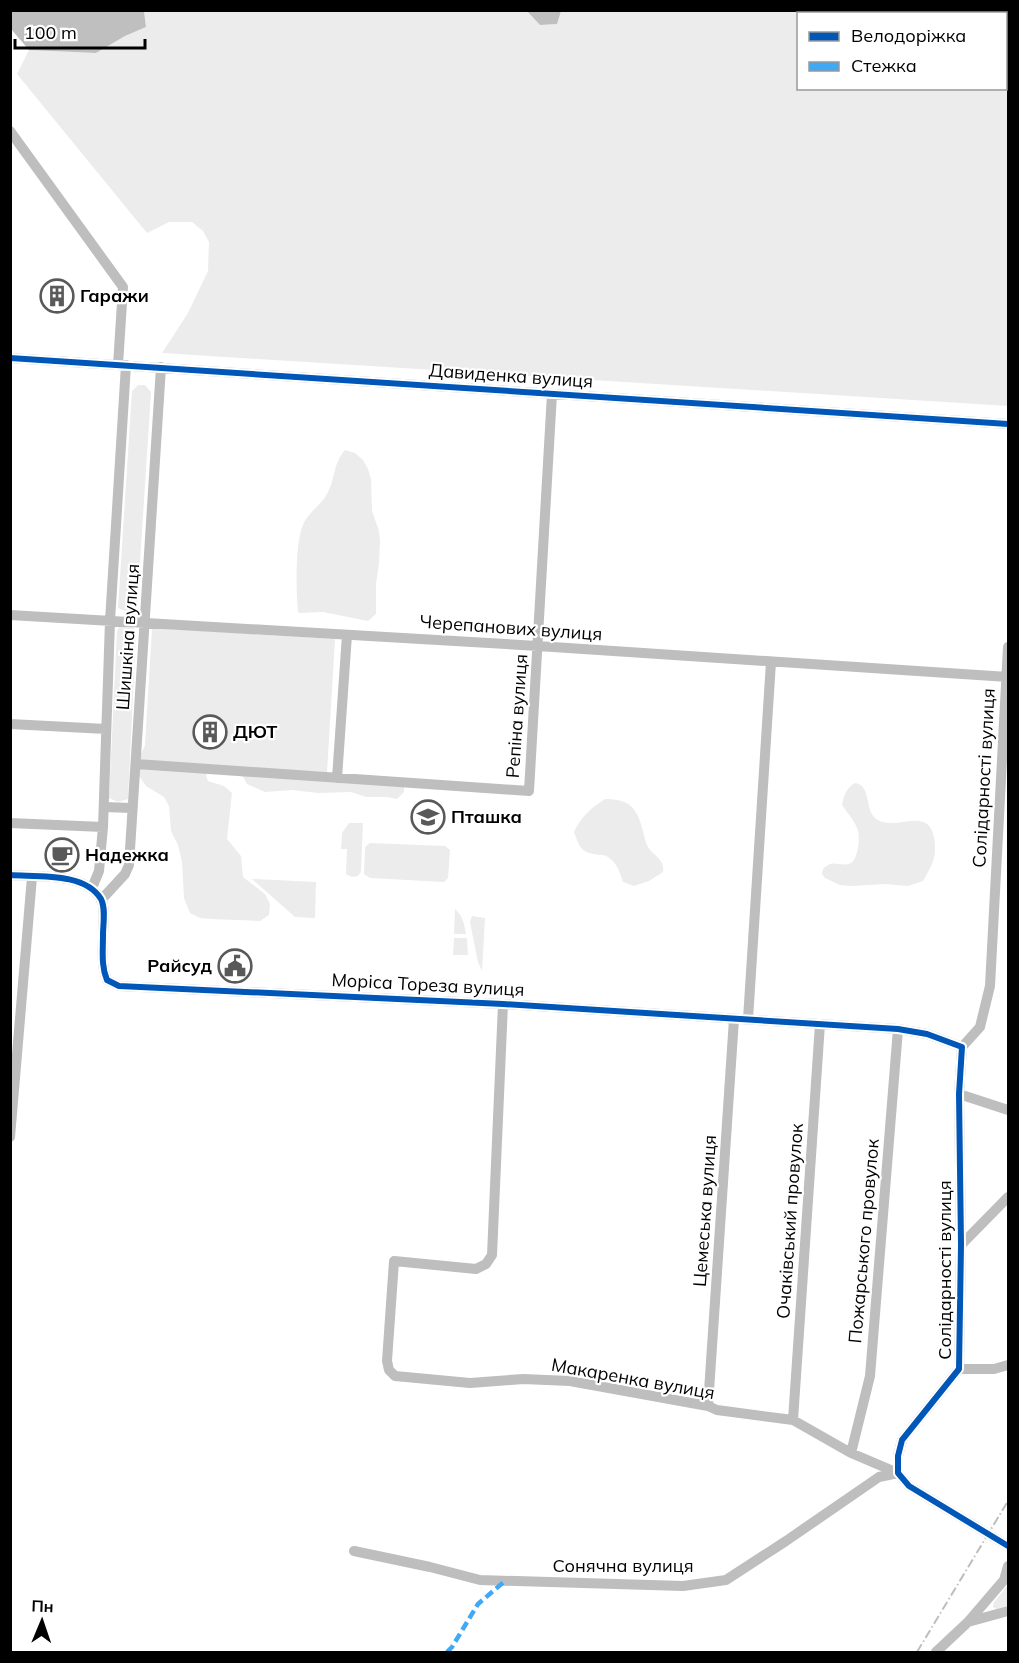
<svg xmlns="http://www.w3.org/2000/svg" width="1019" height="1663" font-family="Mulish,sans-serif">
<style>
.green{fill:#ececec;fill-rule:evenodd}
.water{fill:#bfbfbf}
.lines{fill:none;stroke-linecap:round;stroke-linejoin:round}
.minor{stroke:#bebebe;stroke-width:10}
.rail{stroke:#bebebe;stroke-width:2;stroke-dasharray:9 3 1.5 3;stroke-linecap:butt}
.quiet{stroke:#3fa9f5;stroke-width:4.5;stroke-dasharray:9 4.5;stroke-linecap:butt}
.cycleway-casing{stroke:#fff;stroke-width:10}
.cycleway{stroke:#0057b8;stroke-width:6}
.labels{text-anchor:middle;stroke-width:4.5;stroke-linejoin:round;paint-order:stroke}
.poi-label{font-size:18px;font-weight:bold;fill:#000;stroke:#fff;text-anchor:start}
.street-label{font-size:18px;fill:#000;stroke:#fff}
</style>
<rect width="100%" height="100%" fill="#fff"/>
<!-- green -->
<path class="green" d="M 527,10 L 540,25 L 557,24 L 561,10 L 1008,11 L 1008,406 L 162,353 L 188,313 L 208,271 L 209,242 L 203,231 L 192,222 L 169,222 L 147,233 L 17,74 L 29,50 L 96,53 L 125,36 L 146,27 L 144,11 ZM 798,14 L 1006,14 L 1006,88 L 798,88 Z
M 138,385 L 145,385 L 151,392 L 137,609 L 128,612 L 118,608 L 132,391 Z
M 345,450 L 355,453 L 363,460 L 368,469 L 371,479 L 372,511 L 379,531 L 380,542 L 379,563 L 376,584 L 376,614 L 368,621 L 323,612 L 300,613 L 298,612 C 296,591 295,543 303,525 C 308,512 322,505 328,492 C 336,477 332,466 345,450 Z
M 120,626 L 133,627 L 136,632 L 128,799 L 118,802 L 109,798 L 117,631 Z
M 152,628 L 335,639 L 327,772 L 311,771 C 324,774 347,782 360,781 C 380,780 387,768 404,787 L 404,792 L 397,799 L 387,797 L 366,797 L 351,792 L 318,793 L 292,790 L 265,792 L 247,784 L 239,770 L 211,766 L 206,776 L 208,781 L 224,786 L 232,793 L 227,839 L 241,856 L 243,877 L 265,894 L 270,904 L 269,915 L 260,921 L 211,919 L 200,918 L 190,913 L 184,898 L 182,862 L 178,845 L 171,831 L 169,806 L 164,797 L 146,786 L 138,774 L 137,763 L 145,745 Z
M 855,783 C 873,786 863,812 878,820 C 896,831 928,806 934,837 C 937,857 933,864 923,881 L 908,886 L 885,884 L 851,886 L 840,885 L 825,878 L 822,874 L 823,869 C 834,858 841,868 851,863 C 858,859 860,838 858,831 C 856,822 847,813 842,805 C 844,796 846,788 855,783 Z
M 605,799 C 630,799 637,808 643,831 C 644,835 645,841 647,845 C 652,856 665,858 663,872 L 649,881 L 634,886 L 623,882 C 620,873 617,863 609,858 C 606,855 604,855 600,855 C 582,853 580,849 574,832 C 580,818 592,807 605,799 Z
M 349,823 L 363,823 L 361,872 L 358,876 L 352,877 L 346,874 L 347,849 L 341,849 L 342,833 Z
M 370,843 L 445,846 L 450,850 L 448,878 L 444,882 L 370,878 L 364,874 L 365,847 Z
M 252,879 L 316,882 L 315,918 L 295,917 Z
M 455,909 C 463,916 464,924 466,934 L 454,934 Z
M 472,916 L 485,918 L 482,971 L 478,962 L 470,922 Z
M 454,938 L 467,938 L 468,955 L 453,955 Z
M 1008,1585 L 1008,1605 L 996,1609 L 993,1607 L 994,1602 Z"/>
<!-- water -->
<path class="water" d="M 10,11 L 144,11 L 146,27 L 125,36 L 96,53 L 29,50 L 11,29 Z
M 527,11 L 561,11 L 557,24 L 540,25 Z"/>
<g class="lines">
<!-- minor -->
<path class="minor" d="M 10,131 L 123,287 L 118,365
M 10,358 L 1008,424
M 10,615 L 538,646 L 1008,677
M 10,724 L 106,729
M 136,764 L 529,791 L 552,394
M 337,778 L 347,635
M 104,807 L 132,808
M 10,823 L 103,827
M 10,875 C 37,877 85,872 101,899 C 106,909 103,924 103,935 C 103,951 101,966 107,980 L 119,986 L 503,1004 L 898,1029 L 927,1034 L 962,1047 L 959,1094 L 961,1245 L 959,1369 L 902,1440 L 898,1456 L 898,1473 L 909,1486 L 1008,1546
M 92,888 L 99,871 L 103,827 L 110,621 L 126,365
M 101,900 L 125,874 L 129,865 L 161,367
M 503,1004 L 492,1255 L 486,1264 L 476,1269 L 394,1261 L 387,1361 L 389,1370 L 395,1376 L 470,1383 L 523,1379 L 570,1381 L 708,1406 L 717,1410 L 793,1420 L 851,1453 L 898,1473
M 748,1019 L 771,662
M 962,1047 L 980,1027 L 990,986 L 1008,647
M 959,1094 L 1008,1110
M 10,1137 L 32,877
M 961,1245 L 1008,1197
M 959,1369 L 994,1369 L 1008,1365
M 708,1406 L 734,1019
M 793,1420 L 820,1024
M 851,1453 L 870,1376 L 898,1029
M 354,1551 L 430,1567 L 480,1580 L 683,1586 L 726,1580 L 786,1541 L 879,1477 L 898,1473
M 968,1622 L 1008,1611
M 936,1652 L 968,1622 L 1004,1580 L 1008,1566"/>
<!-- rail -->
<path class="rail" d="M 917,1652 L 1008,1501"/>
<!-- quiet -->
<path class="quiet" d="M 447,1652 L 452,1647 L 478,1604 L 505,1581"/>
<!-- cycleway casing -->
<g class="cycleway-casing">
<path id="cycleway" d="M 10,358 L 1008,424
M 10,875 C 37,877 85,872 101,899 C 106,909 103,924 103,935 C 103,951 101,966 107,980 L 119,986 L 503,1004 L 898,1029 L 927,1034 L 962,1047 L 959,1094 L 961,1245 L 959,1369 L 902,1440 L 898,1456 L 898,1473 L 909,1486 L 1008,1546"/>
</g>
<!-- cycleway -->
<use href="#cycleway" class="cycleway"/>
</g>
<!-- icons -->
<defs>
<g id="building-ring" transform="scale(1.725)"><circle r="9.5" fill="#fff" stroke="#595959" stroke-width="1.5"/><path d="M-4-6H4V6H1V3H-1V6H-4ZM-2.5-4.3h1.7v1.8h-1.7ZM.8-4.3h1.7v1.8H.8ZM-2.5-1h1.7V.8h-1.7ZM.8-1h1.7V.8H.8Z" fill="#595959"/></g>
<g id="school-ring" transform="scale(1.725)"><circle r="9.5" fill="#fff" stroke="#595959" stroke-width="1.5"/><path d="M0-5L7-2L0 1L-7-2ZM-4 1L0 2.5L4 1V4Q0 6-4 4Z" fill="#595959"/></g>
<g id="cafe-ring" transform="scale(1.725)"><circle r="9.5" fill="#fff" stroke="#595959" stroke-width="1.5"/><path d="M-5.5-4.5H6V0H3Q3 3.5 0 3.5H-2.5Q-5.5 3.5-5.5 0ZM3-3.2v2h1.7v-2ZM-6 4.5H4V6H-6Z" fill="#595959"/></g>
<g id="civic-ring" transform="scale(1.725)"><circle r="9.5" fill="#fff" stroke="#595959" stroke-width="1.5"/><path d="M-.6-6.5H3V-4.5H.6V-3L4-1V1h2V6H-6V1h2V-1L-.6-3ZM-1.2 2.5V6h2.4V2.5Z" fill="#595959"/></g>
</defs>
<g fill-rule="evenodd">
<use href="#building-ring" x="57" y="296"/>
<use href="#building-ring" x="210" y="732"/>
<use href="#school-ring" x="428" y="817"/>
<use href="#cafe-ring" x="62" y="855"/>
<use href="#civic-ring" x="235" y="966"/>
</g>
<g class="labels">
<!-- poi labels -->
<g class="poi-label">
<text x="80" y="302">Гаражи</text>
<text x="233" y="738">ДЮТ</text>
<text x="451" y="823">Пташка</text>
<text x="85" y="861">Надежка</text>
<text x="212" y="972" text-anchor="end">Райсуд</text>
</g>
<!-- street labels -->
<g class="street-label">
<text transform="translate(511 376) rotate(4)" y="6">Давиденка вулиця</text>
<text transform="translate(511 628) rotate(4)" y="6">Черепанових вулиця</text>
<text transform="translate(128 637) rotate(-86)" y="6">Шишкiна вулиця</text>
<text transform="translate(517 716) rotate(-86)" y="6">Репiна вулиця</text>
<text transform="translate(984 778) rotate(-87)" y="6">Солідарності вулиця</text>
<text transform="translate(428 985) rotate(3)" y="6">Моріса Тореза вулиця</text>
<text transform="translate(705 1211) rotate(-86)" y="6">Цемеська вулиця</text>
<text transform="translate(790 1221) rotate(-86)" y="6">Очакiвський провулок</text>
<text transform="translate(864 1241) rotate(-85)" y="6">Пожарського провулок</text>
<text transform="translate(945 1270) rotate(-90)" y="6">Солідарності вулиця</text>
<text transform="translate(633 1379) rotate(10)" y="6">Макаренка вулиця</text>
<text x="623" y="1572">Сонячна вулиця</text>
</g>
</g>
<!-- border -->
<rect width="1019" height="1663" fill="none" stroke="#000000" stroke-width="24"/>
<!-- legend -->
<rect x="797" y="12" width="210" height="78" fill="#ffffff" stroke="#999999" stroke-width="1.5"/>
<rect x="809" y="32" width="30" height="9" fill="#0057b8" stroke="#999999" stroke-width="1.5"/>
<text x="851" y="42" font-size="18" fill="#000000">Велодоріжка</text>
<rect x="809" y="62" width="30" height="9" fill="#3fa9f5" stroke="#999999" stroke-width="1.5"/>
<text x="851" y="72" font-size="18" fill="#000000">Стежка</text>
<!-- north arrow -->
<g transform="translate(42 1621) rotate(2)" stroke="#ffffff" stroke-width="4.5" paint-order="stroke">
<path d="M0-4.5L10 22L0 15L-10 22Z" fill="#000000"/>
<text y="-9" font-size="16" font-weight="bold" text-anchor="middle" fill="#000000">Пн</text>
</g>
<!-- scale -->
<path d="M15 39v9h130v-9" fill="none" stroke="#000000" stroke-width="3"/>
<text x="24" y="39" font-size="18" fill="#000000" stroke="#ffffff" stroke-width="4.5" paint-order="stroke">100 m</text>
</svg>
